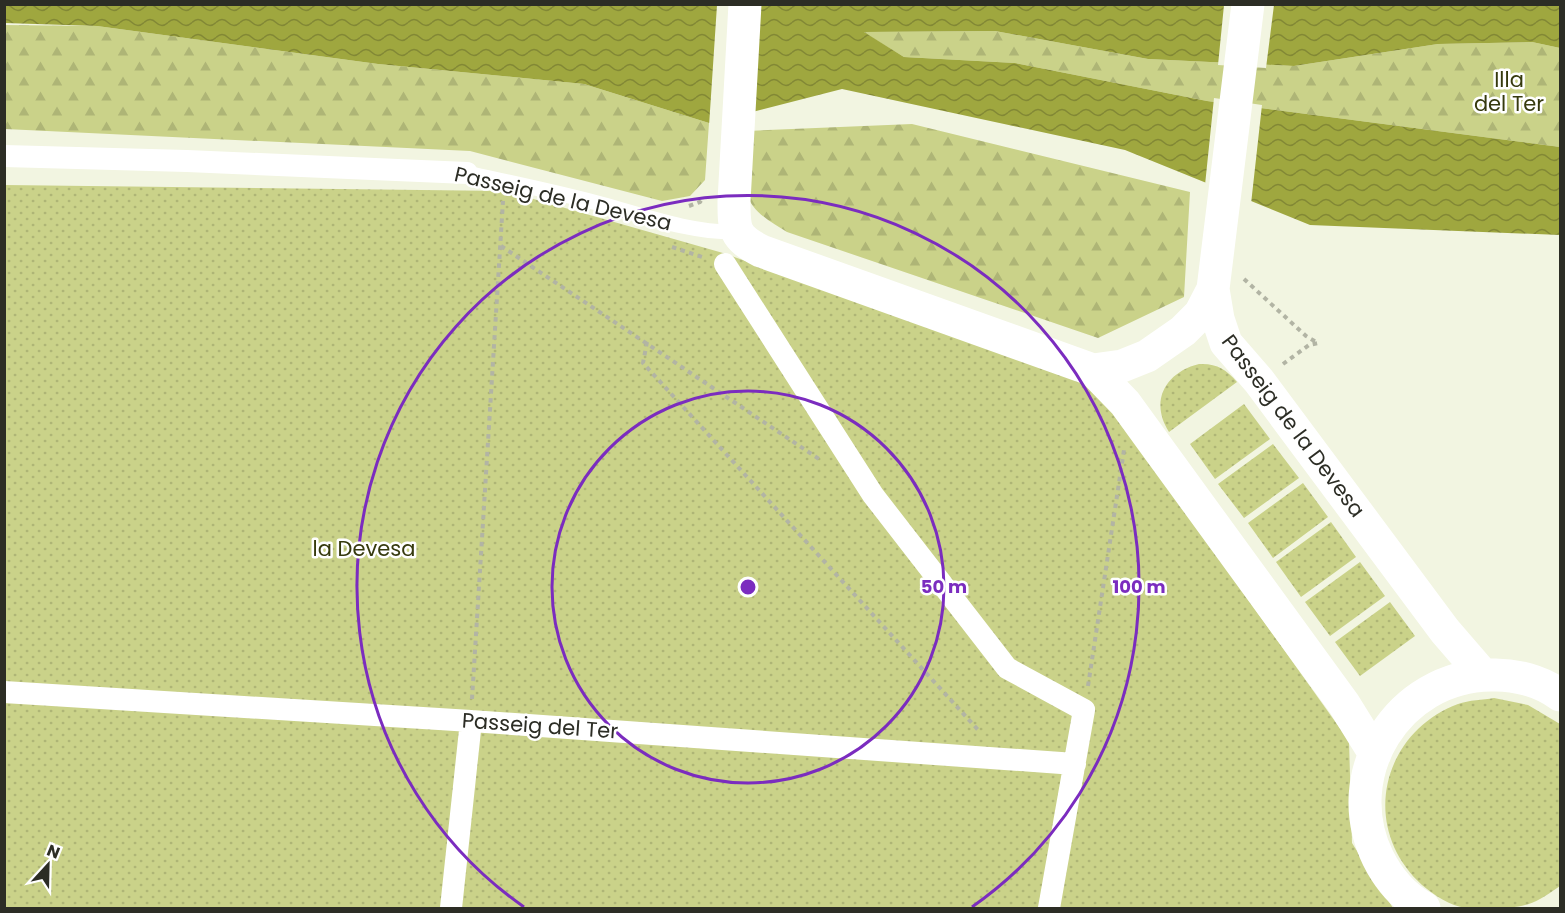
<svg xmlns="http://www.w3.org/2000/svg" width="1565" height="913" font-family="Poppins,sans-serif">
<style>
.grass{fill:url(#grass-dots)}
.forest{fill:url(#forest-firs)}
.water{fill:url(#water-waves)}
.pier{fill:#f2f5e1}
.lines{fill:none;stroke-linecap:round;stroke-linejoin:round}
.path{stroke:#b2b4a4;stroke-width:4;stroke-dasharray:4.5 4.5;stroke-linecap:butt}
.service{stroke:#fff;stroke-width:15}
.pedestrian{stroke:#fff;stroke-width:22}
.secondary{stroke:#fff;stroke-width:33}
.ring{fill:none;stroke:#7b2cbf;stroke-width:3}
.labels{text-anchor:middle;stroke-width:5;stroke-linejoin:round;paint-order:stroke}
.park-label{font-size:21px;fill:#363a0e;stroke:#fff}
.street-label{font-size:21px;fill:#2c2d25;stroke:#fff}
.centre{fill:#7b2cbf;stroke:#fff;stroke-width:3}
.ring-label{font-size:18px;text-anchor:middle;font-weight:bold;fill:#7b2cbf;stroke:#fff;stroke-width:5;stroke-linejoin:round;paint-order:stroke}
</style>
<defs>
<pattern id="grass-dots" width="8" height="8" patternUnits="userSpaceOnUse" patternTransform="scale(1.5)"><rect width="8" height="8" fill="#cad289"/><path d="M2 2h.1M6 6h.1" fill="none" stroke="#aeb576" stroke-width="1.8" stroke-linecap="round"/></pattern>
<pattern id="forest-firs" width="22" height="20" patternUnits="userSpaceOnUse" patternTransform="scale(1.5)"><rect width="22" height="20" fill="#cad289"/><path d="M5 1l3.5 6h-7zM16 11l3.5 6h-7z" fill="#aeb576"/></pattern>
<pattern id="water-waves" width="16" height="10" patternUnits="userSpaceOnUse" patternTransform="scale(1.5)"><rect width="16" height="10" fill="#9fa73f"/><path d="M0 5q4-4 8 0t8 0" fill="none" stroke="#828835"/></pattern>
</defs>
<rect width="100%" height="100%" fill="#f2f5e1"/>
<!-- grass -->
<path class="grass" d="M 5,185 L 505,191 L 723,253 L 1096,386 L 1349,741 L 1352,843 L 1393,908 L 5,908 Z
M 1199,364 C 1216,363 1226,369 1237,382 L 1169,432 C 1149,401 1166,372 1199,364 Z
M 1244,404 L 1270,439 L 1215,479 L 1190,444 Z
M 1273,444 L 1299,478 L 1244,518 L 1218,484 Z
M 1303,483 L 1328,517 L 1273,558 L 1248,523 Z
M 1331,522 L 1356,557 L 1301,597 L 1276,562 Z
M 1360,562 L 1385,596 L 1330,636 L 1305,602 Z
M 1390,602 L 1415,636 L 1360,676 L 1335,642 Z
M 1494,698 L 1528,705 L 1560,724 L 1560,886 C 1532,906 1524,908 1488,908 C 1481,908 1473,910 1466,908 C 1450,906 1434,895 1422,885 C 1359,828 1381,733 1458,704 C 1469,700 1483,700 1494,698 Z"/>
<!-- forest -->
<path class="forest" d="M 5,25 L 97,26 L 378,64 L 584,84 L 709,123 L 705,180 L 690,196 L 662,201 L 470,151 L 5,129 Z
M 995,31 L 1148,59 L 1294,66 L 1438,44 L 1532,42 L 1560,48 L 1560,147 L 1207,101 L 1015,63 L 904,57 L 863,32 Z
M 912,124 L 1190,192 L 1184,297 L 1098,338 L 787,232 C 776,225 761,217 753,206 C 739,187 746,153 747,131 Z"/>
<!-- water -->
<path class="water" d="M 5,4 L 1560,5 L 1560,48 L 1532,42 L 1438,44 L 1294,66 L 1148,59 L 995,31 L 864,32 L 904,57 L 1015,63 L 1207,101 L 1560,147 L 1560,235 L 1310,225 L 1125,150 L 842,89 L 709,123 L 584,84 L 378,64 L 97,26 L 5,23 Z"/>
<!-- pier -->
<path class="pier" d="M 717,5 L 756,5 L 749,116 L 709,126 Z
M 1224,5 L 1274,5 L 1266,68 L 1218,65 Z
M 1214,98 L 1262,105 L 1251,204 L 1205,185 Z"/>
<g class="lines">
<!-- path -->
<path class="path" d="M 689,206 L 700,202 L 703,198
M 501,246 L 819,459
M 672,247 L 702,257
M 1244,279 L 1306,336 L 1318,343
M 647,342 L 643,363 L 980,732
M 1283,364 L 1309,345 L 1318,343
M 1088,686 L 1124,450
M 472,699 L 503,201"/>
<!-- service -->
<path class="service" d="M 467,173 C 512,183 557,192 601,204 C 645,216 691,233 737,232"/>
<!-- pedestrian -->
<path class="pedestrian" d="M 4,156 L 187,161 L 467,173
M 725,264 L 873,495 L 1007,668 L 1084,710 L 1049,908
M 4,692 L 471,721 L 1075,764
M 451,908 L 471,721"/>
<!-- secondary -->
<path class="secondary" d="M 745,4 L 734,201 C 734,230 734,237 761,251 L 1093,370 L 1125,403 L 1162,454 L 1344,704 L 1375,754
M 1248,4 L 1213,289 L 1218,319 L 1226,343 L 1259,381 L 1445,631 L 1483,675
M 1093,370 L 1122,366 L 1147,356 L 1183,331 L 1200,314 L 1213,289
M 1424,908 C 1404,897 1388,878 1378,858 C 1337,774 1398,676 1491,675 C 1515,674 1541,681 1560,695"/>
</g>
<!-- distance rings -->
<g class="ring">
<circle cx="748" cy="587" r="196"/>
<path d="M524 907A391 391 0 1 1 972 907"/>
</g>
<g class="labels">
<!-- park labels -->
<g class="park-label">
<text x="1509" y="87">Illa<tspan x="1509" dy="24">del Ter</tspan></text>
<text x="364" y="556">la Devesa</text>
</g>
<!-- street labels -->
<g class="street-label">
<text transform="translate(563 199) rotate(13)" y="7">Passeig de la Devesa</text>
<text transform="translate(1293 426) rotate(53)" y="7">Passeig de la Devesa</text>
<text transform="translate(540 726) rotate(4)" y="7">Passeig del Ter</text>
</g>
</g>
<circle cx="748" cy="587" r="9" class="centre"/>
<g class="ring-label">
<text x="944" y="593">50 m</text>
<text x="1139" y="593">100 m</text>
</g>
<!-- border -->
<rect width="1565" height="913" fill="none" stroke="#2c2d25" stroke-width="12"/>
<!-- north arrow -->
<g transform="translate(48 865) rotate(22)" stroke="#ffffff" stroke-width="4.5" paint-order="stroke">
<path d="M0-4.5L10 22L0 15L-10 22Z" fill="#2c2d25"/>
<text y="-9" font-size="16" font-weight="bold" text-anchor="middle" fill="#2c2d25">N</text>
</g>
</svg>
